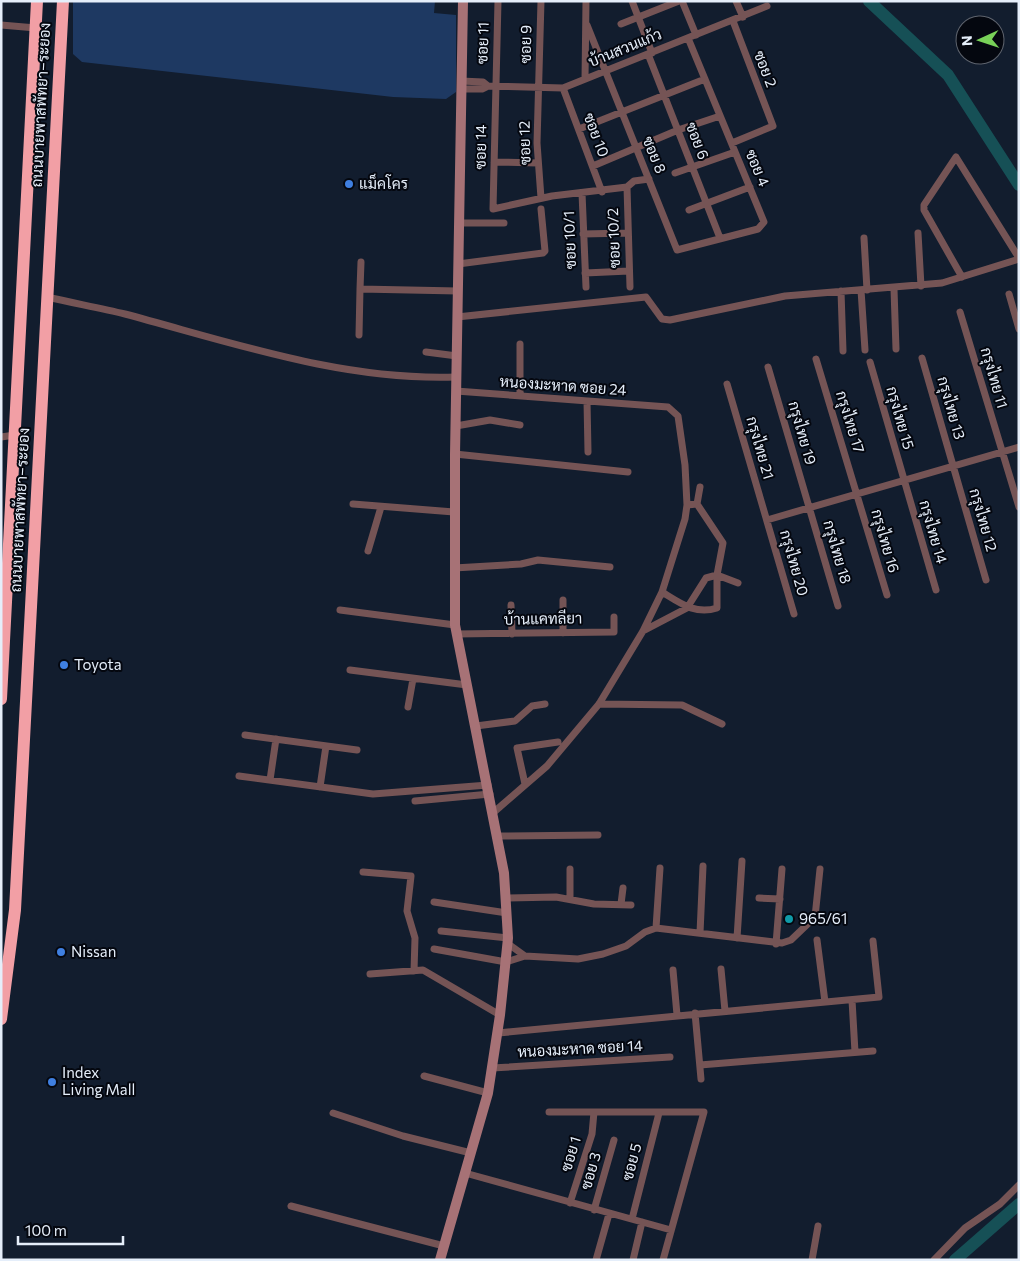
<svg xmlns="http://www.w3.org/2000/svg" width="1020" height="1261" font-family="Commissioner,Sarabun,sans-serif">
<style>
.green{fill:#1e3962}
.lines{fill:none;stroke-linecap:round;stroke-linejoin:round}
.river{stroke:#165056;stroke-width:12}
.street{stroke:#755455;stroke-width:7}
.secondary{stroke:#a77276;stroke-width:10}
.highway{stroke:#f29fa5;stroke-width:12}
.shop-dot{fill:#3f7fe0;stroke:#04070f;stroke-width:2}
.culture-dot{fill:#0f9aa8;stroke:#04070f;stroke-width:2}
.labels{text-anchor:middle;stroke-width:4;stroke-linejoin:round;paint-order:stroke}
.street-label{font-size:15px;fill:#e5eefa;stroke:#04070f}
.poi-label{font-size:15px;fill:#e5eefa;stroke:#04070f;text-anchor:start}
</style>
<rect width="100%" height="100%" fill="#121d2e"/>
<!-- green -->
<path class="green" d="M 73,1 L 435,1 L 434,13 L 456,15 L 456,92 L 446,99 L 393,97 L 82,62 L 73,54 Z"/>
<g class="lines">
<!-- river -->
<path class="river" d="M 869,1 L 948,75 L 1019,185
M 955,1260 L 1019,1204"/>
<!-- street -->
<path class="street" d="M 498,1 L 493,209 L 552,196 L 627,187 L 634,181 L 649,179
M 541,1 L 537,143 L 541,198
M 632,1 L 652,53
M 682,1 L 696,35
M 736,1 L 743,17
M 621,24 L 679,1
M 1,25 L 36,28
M 587,25 L 677,250 L 758,229 L 764,222 L 688,38
M 648,54 L 720,238
M 585,79 L 586,1
M 461,81 L 483,82 L 488,86 L 563,88 L 767,6
M 563,88 L 602,192
M 461,89 L 482,89 L 488,86
M 579,129 L 705,79
M 732,143 L 773,126 L 733,21
M 494,162 L 538,163
M 593,166 L 678,130 L 720,116
M 675,173 L 735,152
M 627,187 L 630,287
M 582,193 L 586,287
M 689,210 L 750,187
M 459,223 L 504,223
M 918,233 L 921,286
M 583,234 L 628,233
M 864,238 L 867,290
M 458,264 L 543,253 L 545,251 L 541,209
M 585,273 L 629,271
M 962,277 L 924,210 L 924,205 L 956,157 L 1019,258
M 360,289 L 361,262
M 894,289 L 896,349
M 861,290 L 865,350
M 841,291 L 843,351
M 1009,294 L 1019,329
M 47,297 C 73,303 100,308 125,314 C 234,343 343,381 456,377
M 960,312 L 1019,507
M 457,317 L 646,297 L 662,319 L 670,320 L 785,296 L 942,283 L 1019,259
M 359,335 L 360,289 L 458,291
M 520,344 L 520,396
M 426,352 L 457,356
M 922,358 L 986,580
M 816,359 L 887,595
M 870,362 L 936,590
M 768,367 L 838,606
M 727,384 L 794,614
M 456,391 L 668,407 L 678,416 L 685,465 L 687,505 L 685,519 L 662,592 L 643,631 L 599,704 L 547,766 L 494,812
M 587,401 L 588,452
M 456,426 L 490,420 L 520,425
M 1,437 L 15,435
M 455,454 L 628,472
M 353,504 L 454,512
M 697,504 L 700,487
M 767,520 L 1019,447
M 368,551 L 381,507
M 454,568 L 521,564 L 538,560 L 610,567
M 662,592 C 680,603 695,615 717,608 L 717,575 L 738,583
M 563,600 L 563,633
M 511,605 L 512,634
M 340,610 L 455,625
M 643,631 L 687,608 L 706,578 L 717,575 L 723,543 L 697,504 L 687,505
M 456,634 L 614,632 L 614,617
M 350,670 L 467,685
M 599,704 L 682,705 L 722,724
M 408,707 L 413,679
M 476,726 L 515,721 L 532,706 L 545,704
M 245,735 L 357,750
M 239,776 L 373,794 L 488,785
M 270,780 L 276,739
M 525,784 L 517,748 L 558,742
M 320,787 L 326,746
M 415,801 L 490,794
M 498,836 L 598,835
M 570,869 L 570,899
M 363,872 L 411,876 L 407,911 L 415,938 L 414,971
M 506,898 L 556,897 L 594,904 L 631,905
M 759,898 L 780,899
M 434,902 L 507,913
M 621,904 L 623,888
M 656,928 L 660,868
M 441,931 L 508,938
M 700,933 L 703,866
M 737,938 L 742,861
M 817,940 L 825,1002
M 507,943 L 525,956
M 776,944 L 782,869
M 434,949 L 506,962 L 525,956 L 578,959 L 603,954 L 626,946 L 645,932 L 656,928 L 782,943 L 791,940 L 815,917 L 820,869
M 721,969 L 725,1011
M 673,970 L 677,1015
M 370,974 L 423,970 L 500,1015
M 852,1000 L 855,1052
M 695,1013 L 701,1079
M 498,1033 L 879,997 L 873,941
M 700,1065 L 873,1051
M 492,1068 L 670,1057
M 424,1076 L 488,1093
M 549,1112 L 704,1112 L 663,1260
M 333,1113 L 403,1136 L 471,1153
M 465,1173 L 671,1230
M 570,1203 L 592,1134 L 594,1112
M 291,1206 L 444,1246
M 594,1210 L 614,1140
M 632,1219 L 659,1113
M 596,1260 L 609,1214
M 633,1260 L 642,1222
M 812,1260 L 818,1226
M 934,1260 L 965,1228 L 1000,1204 L 1019,1185"/>
<!-- secondary -->
<path class="secondary" d="M 440,1260 L 488,1093 L 500,1015 L 508,938 L 504,873 L 455,625 L 455,454 L 463,1"/>
<!-- highway -->
<path class="highway" d="M 1,699 L 37,1
M 1,1019 L 15,910 L 63,1"/>
</g>
<!-- markers -->
<g class="shop-dot">
<circle cx="349" cy="184" r="5"/>
<circle cx="64" cy="665" r="5"/>
<circle cx="61" cy="952" r="5"/>
<circle cx="52" cy="1082" r="5"/>
</g>
<circle class="culture-dot" cx="789" cy="919" r="5"/>
<g class="labels">
<!-- street labels -->
<g class="street-label">
<text transform="translate(483 43) rotate(-88)" y="5">ซอย 11</text>
<text transform="translate(526 44) rotate(-89)" y="5">ซอย 9</text>
<text transform="translate(625 48) rotate(-22)" y="5">บ้านสวนแก้ว</text>
<text transform="translate(765 69) rotate(69)" y="5">ซอย 2</text>
<text transform="translate(41 105) rotate(-87)" y="5">ถนนบายพาสพัทยา–ระยอง</text>
<text transform="translate(596 135) rotate(69)" y="5">ซอย 10</text>
<text transform="translate(697 141) rotate(69)" y="5">ซอย 6</text>
<text transform="translate(525 143) rotate(-91)" y="5">ซอย 12</text>
<text transform="translate(481 147) rotate(-89)" y="5">ซอย 14</text>
<text transform="translate(654 155) rotate(68)" y="5">ซอย 8</text>
<text transform="translate(757 168) rotate(67)" y="5">ซอย 4</text>
<text transform="translate(614 238) rotate(-92)" y="5">ซอย 10/2</text>
<text transform="translate(570 240) rotate(-92)" y="5">ซอย 10/1</text>
<text transform="translate(994 378) rotate(74)" y="5">กรุงไทย 11</text>
<text transform="translate(563 386) rotate(4)" y="5">หนองมะหาด ซอย 24</text>
<text transform="translate(951 408) rotate(74)" y="5">กรุงไทย 13</text>
<text transform="translate(900 418) rotate(74)" y="5">กรุงไทย 15</text>
<text transform="translate(850 422) rotate(73)" y="5">กรุงไทย 17</text>
<text transform="translate(802 433) rotate(74)" y="5">กรุงไทย 19</text>
<text transform="translate(760 448) rotate(74)" y="5">กรุงไทย 21</text>
<text transform="translate(20 510) rotate(-87)" y="5">ถนนบายพาสพัทยา–ระยอง</text>
<text transform="translate(983 520) rotate(74)" y="5">กรุงไทย 12</text>
<text transform="translate(933 532) rotate(74)" y="5">กรุงไทย 14</text>
<text transform="translate(885 541) rotate(74)" y="5">กรุงไทย 16</text>
<text transform="translate(837 552) rotate(74)" y="5">กรุงไทย 18</text>
<text transform="translate(794 563) rotate(74)" y="5">กรุงไทย 20</text>
<text transform="translate(543 619) rotate(-1)" y="5">บ้านแคทลียา</text>
<text transform="translate(580 1049) rotate(-3)" y="5">หนองมะหาด ซอย 14</text>
<text transform="translate(571 1154) rotate(-73)" y="5">ซอย 1</text>
<text transform="translate(632 1162) rotate(-75)" y="5">ซอย 5</text>
<text transform="translate(591 1171) rotate(-74)" y="5">ซอย 3</text>
</g>
<!-- poi labels -->
<g class="poi-label">
<text x="359" y="189">แม็คโคร</text>
<text x="74" y="670">Toyota</text>
<text x="799" y="924">965/61</text>
<text x="71" y="957">Nissan</text>
<text x="62" y="1078">Index<tspan x="62" dy="17">Living Mall</tspan></text>
</g>
</g>
<!-- border -->
<rect width="1020" height="1261" fill="none" stroke="#e5eefa" stroke-width="5"/>
<!-- north arrow -->
<g transform="translate(980 40) rotate(267)"><circle r="24" fill="#04070f" stroke="#5e636d"/>
<path d="M0-4L9 19L0 12L-9 19Z" fill="#78d158"/>
<text y="-8" font-size="14" font-weight="bold" text-anchor="middle" fill="#e5eefa">N</text>
</g>
<!-- scale -->
<path d="M18 1236v8h105v-8" fill="none" stroke="#e5eefa" stroke-width="2.5"/>
<text x="25" y="1236" font-size="15" fill="#e5eefa" stroke="#04070f" stroke-width="4" paint-order="stroke">100 m</text>
</svg>
